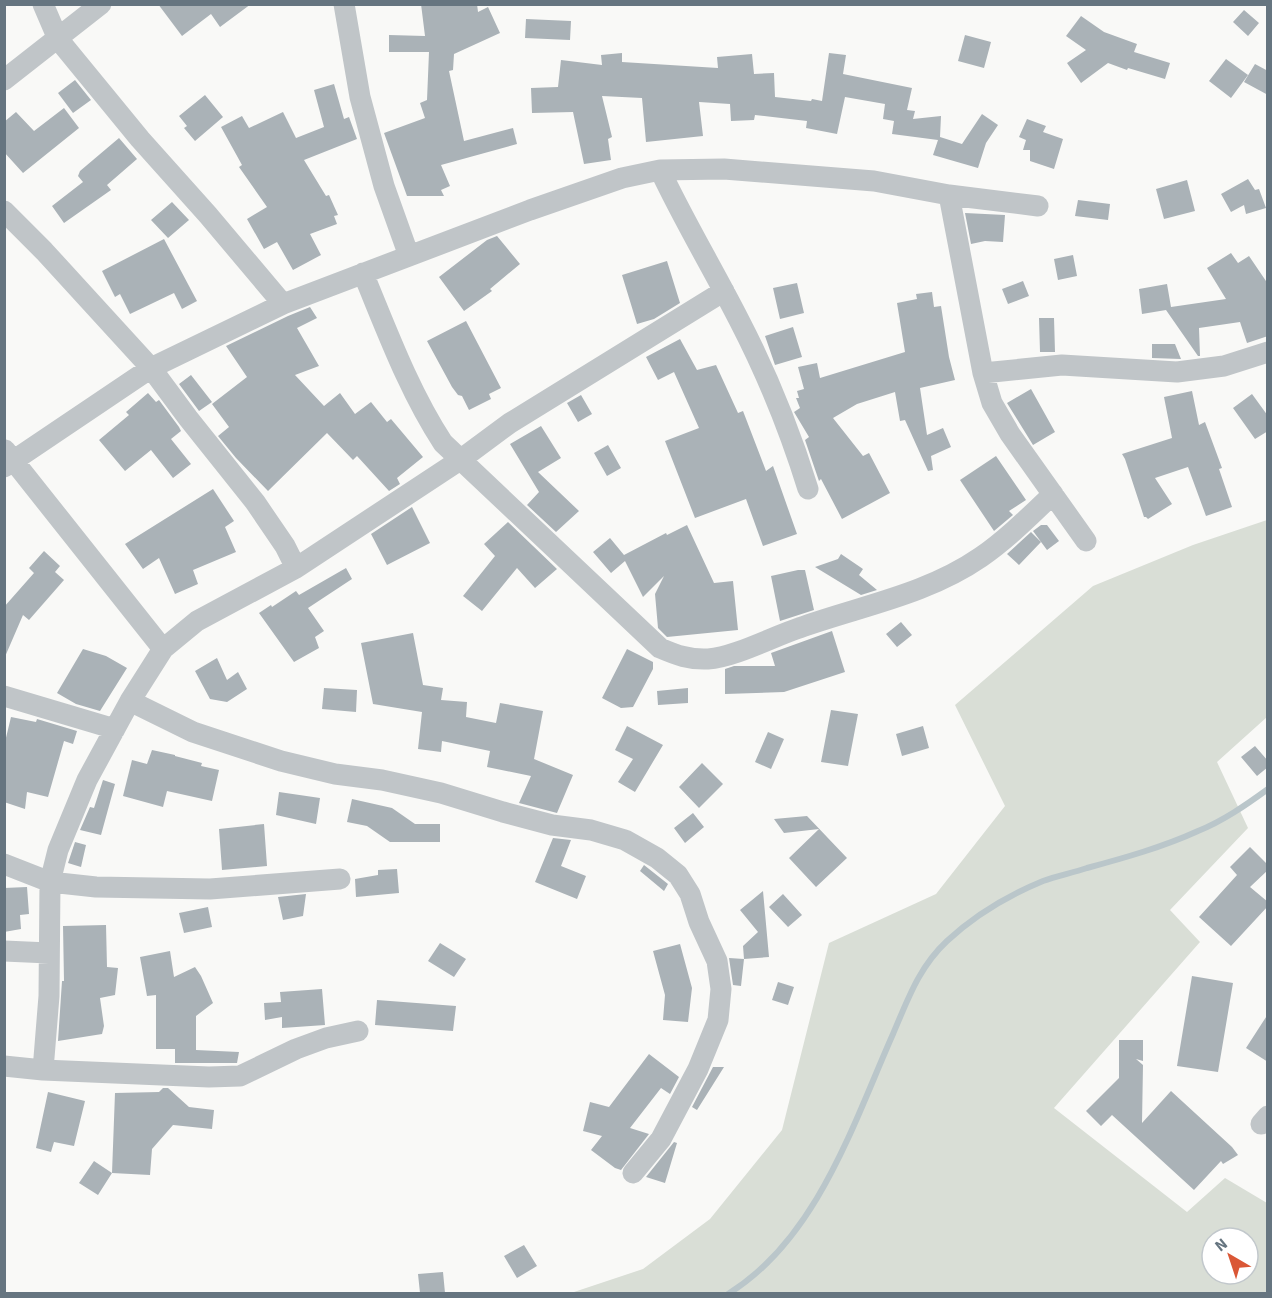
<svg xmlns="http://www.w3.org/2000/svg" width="1272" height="1298" font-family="'Source Sans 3',sans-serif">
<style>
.green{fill:#d9ded6;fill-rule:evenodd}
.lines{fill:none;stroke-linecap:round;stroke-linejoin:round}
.stream{stroke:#bac6ca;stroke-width:6}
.building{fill:#aab2b7}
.minor{stroke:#c0c5c8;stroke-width:21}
</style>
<rect width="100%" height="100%" fill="#f9f9f7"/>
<!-- green -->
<path class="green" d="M 1267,520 L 1267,717 L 1217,762 L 1248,828 L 1170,910 L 1200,942 L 1054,1108 L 1187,1212 L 1225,1178 L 1267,1203 L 1267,1293 L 571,1293 L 643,1269 L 710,1219 L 782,1130 L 829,943 L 936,894 L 1005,806 L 955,705 L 1093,586 L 1193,545 ZM 1212,1238 L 1248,1238 L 1248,1274 L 1212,1274 Z"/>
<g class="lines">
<!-- stream -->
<path class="stream" d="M 728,1294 C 817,1239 853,1124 893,1034 C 908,999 919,967 947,941 C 974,916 1009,895 1043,881 C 1057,876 1072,873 1087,868 C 1124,858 1163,847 1198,831 C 1223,821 1246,805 1268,789"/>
</g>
<!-- building -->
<path class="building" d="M 158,4 L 251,4 L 220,27 L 211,14 L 182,36 Z
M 421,4 L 477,4 L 478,12 L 488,7 L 500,33 L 454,54 L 453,70 L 449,71 L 464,141 L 513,128 L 517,144 L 441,165 L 450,186 L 441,190 L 444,196 L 407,196 L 384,133 L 425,118 L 420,103 L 427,100 L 429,52 L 389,52 L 389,35 L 425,36 Z
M 1244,10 L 1259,23 L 1248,36 L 1233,22 Z
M 1081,16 L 1104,32 L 1137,44 L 1134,52 L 1170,63 L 1165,79 L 1128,68 L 1127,70 L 1108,63 L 1081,83 L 1067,63 L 1086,50 L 1066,36 Z
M 526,19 L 571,21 L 570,40 L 525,38 Z
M 965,35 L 991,42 L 984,68 L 958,61 Z
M 622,53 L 622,62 L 718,68 L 717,57 L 752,54 L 754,74 L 774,73 L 775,97 L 811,101 L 812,99 L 822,101 L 829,53 L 846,55 L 843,74 L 912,88 L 907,110 L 915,111 L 913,119 L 941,116 L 940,137 L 962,144 L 982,114 L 998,125 L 986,143 L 978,168 L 933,155 L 938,140 L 892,134 L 894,121 L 883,119 L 885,104 L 845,97 L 837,134 L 806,128 L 807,121 L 755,115 L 754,120 L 731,121 L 730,104 L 699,102 L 703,136 L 646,142 L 642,98 L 602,96 L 612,137 L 608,139 L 611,160 L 584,164 L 573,112 L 532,113 L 531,88 L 558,87 L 561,60 L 602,65 L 601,55 Z
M 1226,59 L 1248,75 L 1231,98 L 1209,81 Z
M 1255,64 L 1268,71 L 1268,95 L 1244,82 Z
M 75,80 L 91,100 L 73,113 L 58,93 Z
M 334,84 L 344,119 L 349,117 L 357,139 L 304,160 L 326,196 L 329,195 L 338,215 L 334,216 L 337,224 L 310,234 L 321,255 L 293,270 L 277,242 L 264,249 L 247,219 L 267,207 L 239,167 L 242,165 L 221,127 L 242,116 L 249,128 L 283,112 L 296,138 L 324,127 L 314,90 Z
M 205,95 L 223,117 L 195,141 L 184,128 L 187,126 L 179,116 Z
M 64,108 L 79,128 L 23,173 L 4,152 L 4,122 L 16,112 L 34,131 Z
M 1027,119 L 1046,126 L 1043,132 L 1063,139 L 1054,169 L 1030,161 L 1030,150 L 1023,150 L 1026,140 L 1019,137 Z
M 119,138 L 137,159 L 107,185 L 111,190 L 64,223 L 52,206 L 83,182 L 78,176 L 80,171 Z
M 1248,179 L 1255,190 L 1259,189 L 1266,208 L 1246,214 L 1244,205 L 1231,212 L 1221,194 Z
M 1187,180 L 1195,211 L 1164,219 L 1156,189 Z
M 1078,200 L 1110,204 L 1108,220 L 1075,216 Z
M 172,202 L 189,220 L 168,238 L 151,220 Z
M 965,213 L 1005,215 L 1003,242 L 985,241 L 971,244 Z
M 497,236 L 520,264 L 490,289 L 492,291 L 464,311 L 439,277 L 487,240 Z
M 164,239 L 197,301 L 182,309 L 174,293 L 130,314 L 120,294 L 115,297 L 102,271 Z
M 1231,253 L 1238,263 L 1249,256 L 1268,284 L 1268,336 L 1247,343 L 1240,322 L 1199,328 L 1200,356 L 1198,356 L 1166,310 L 1142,314 L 1139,289 L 1167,284 L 1171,307 L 1226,299 L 1207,268 Z
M 1073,255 L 1077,276 L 1058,280 L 1054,259 Z
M 667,261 L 680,303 L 654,319 L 637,324 L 622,275 Z
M 1023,281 L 1029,296 L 1008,304 L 1002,289 Z
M 797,283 L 804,313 L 780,319 L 773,288 Z
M 932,292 L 934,307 L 941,306 L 949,357 L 955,380 L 920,388 L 927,435 L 943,428 L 951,447 L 931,456 L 933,470 L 928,471 L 905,420 L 900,421 L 895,392 L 857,404 L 833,418 L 863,456 L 869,453 L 890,493 L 842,519 L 821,479 L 819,481 L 805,440 L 809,437 L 794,412 L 800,408 L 796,398 L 799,398 L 797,391 L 804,389 L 798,367 L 817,363 L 820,378 L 905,352 L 897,303 L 917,299 L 916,294 Z
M 310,307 L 317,318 L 297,328 L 319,366 L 295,375 L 324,406 L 340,393 L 355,414 L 371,402 L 387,422 L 391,419 L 423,457 L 397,478 L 400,484 L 389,491 L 357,456 L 353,460 L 327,433 L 268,491 L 236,458 L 218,436 L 229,427 L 212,404 L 247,377 L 226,346 L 288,316 Z
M 1039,318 L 1054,318 L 1055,352 L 1040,352 Z
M 466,321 L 501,388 L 489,394 L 491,399 L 469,410 L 462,396 L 458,395 L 452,387 L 427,341 Z
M 793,327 L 802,357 L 775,365 L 765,336 Z
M 680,339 L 697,370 L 716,365 L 738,413 L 743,411 L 766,471 L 773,466 L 797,534 L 763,546 L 746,499 L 695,518 L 665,441 L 699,428 L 674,372 L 658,380 L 646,357 Z
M 1152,344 L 1175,344 L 1181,359 L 1152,358 Z
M 191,375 L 212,402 L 199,411 L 179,384 Z
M 1031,389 L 1055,432 L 1033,445 L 1007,403 Z
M 1192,391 L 1199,425 L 1205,422 L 1222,468 L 1219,469 L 1232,507 L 1206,516 L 1188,467 L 1155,478 L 1172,504 L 1148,519 L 1146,517 L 1144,517 L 1125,459 L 1122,454 L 1172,438 L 1164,397 Z
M 148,393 L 156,402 L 159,400 L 179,427 L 181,431 L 171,439 L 191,464 L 173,478 L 151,450 L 125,471 L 99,440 L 129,415 L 126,412 Z
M 1252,394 L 1268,416 L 1268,431 L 1255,439 L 1233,408 Z
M 581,395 L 592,414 L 578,422 L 567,403 Z
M 541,426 L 561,458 L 538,472 L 579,511 L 556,532 L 527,505 L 539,492 L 510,444 Z
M 608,445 L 621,468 L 607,476 L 594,453 Z
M 996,456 L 1026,500 L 1009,511 L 1013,515 L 994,531 L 960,480 Z
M 213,489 L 234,521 L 225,527 L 236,552 L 193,570 L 198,584 L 175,594 L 159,558 L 143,569 L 125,544 Z
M 412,507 L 430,543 L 387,565 L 371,534 Z
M 508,522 L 557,569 L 535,588 L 517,568 L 482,611 L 463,596 L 495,556 L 484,544 Z
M 687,525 L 714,583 L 733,581 L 738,630 L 667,637 L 658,628 L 655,594 L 664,576 L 643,597 L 625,561 L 611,573 L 593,552 L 610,538 L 624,555 L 666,533 L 667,535 Z
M 1041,525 L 1047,525 L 1059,541 L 1047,550 L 1033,531 Z
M 1031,532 L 1041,542 L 1019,565 L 1007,554 Z
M 44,551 L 60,566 L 55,572 L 64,580 L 29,620 L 23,615 L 4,659 L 4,607 L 34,573 L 29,568 Z
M 841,554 L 863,569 L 859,575 L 877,590 L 861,595 L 815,567 L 838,559 Z
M 346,568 L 352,579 L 308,608 L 324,631 L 315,637 L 319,648 L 294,662 L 259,613 L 271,605 L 272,607 L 296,591 L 299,595 Z
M 798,570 L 805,570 L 814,610 L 780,621 L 771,576 Z
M 901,622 L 912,635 L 897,647 L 886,634 Z
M 832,631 L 845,672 L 784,692 L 725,694 L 725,669 L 734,666 L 775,666 L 771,653 Z
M 413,633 L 423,685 L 443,688 L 441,700 L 467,702 L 466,717 L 496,723 L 500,703 L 543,711 L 534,759 L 573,775 L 557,813 L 519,803 L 531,776 L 487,767 L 490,751 L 442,741 L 441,752 L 418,749 L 422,712 L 373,704 L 361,643 Z
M 83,649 L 106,656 L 127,668 L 100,711 L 76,704 L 57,693 Z
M 627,649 L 653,662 L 653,669 L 633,707 L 621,708 L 602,698 Z
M 217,658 L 227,680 L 238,672 L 247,689 L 227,702 L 210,699 L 195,671 Z
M 324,688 L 357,690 L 356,712 L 322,709 Z
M 688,688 L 688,703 L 658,705 L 657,691 Z
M 831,710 L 858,714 L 848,766 L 821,762 Z
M 11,717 L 36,722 L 37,719 L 77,731 L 73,744 L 64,741 L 48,797 L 27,792 L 25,809 L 4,802 L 4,746 Z
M 627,726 L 663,745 L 635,792 L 618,782 L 633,759 L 615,750 Z
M 923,726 L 929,748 L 902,756 L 896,734 Z
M 768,732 L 784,739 L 771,769 L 755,762 Z
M 1255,746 L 1268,761 L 1268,767 L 1257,776 L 1241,757 Z
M 152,750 L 175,755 L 175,756 L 202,763 L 201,766 L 219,770 L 212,801 L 167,791 L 163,807 L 123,796 L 132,760 L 147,764 Z
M 702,763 L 723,784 L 699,808 L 679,787 Z
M 103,780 L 115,784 L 101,835 L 80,830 L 90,807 L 94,808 Z
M 279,792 L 320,798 L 316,824 L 276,815 Z
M 352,799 L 392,808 L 415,824 L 440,824 L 440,842 L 390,842 L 367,826 L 347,822 Z
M 693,813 L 704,827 L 685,843 L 674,828 Z
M 807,816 L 847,858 L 816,887 L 789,858 L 819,829 L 784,833 L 774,819 Z
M 264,824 L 267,866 L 222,870 L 219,829 Z
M 553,838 L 571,840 L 561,866 L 586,876 L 577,899 L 535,882 Z
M 75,842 L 86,845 L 81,867 L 68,863 Z
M 1250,847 L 1268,865 L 1268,870 L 1250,887 L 1268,902 L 1268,906 L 1231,946 L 1199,917 L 1237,875 L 1230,867 Z
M 644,865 L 668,884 L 664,891 L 640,871 Z
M 397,869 L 399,893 L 356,897 L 355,879 L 378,875 L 378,870 Z
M 27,887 L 29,914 L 20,915 L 21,929 L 4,932 L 4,888 Z
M 763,891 L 769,957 L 744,959 L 743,946 L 758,932 L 740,910 Z
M 306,894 L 303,916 L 283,920 L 278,897 Z
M 783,894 L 802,915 L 788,927 L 769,907 Z
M 208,907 L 212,927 L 184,933 L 179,913 Z
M 106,925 L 107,967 L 118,968 L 115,995 L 100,998 L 104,1026 L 102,1034 L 58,1041 L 62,981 L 64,981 L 63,926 Z
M 440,943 L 466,959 L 454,977 L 428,961 Z
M 680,944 L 692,988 L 688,1022 L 663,1020 L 665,995 L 653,951 Z
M 170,951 L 174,977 L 195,967 L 201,976 L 213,1003 L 196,1016 L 196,1050 L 239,1052 L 237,1063 L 175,1063 L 175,1049 L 156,1049 L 156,995 L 147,996 L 140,957 Z
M 729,958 L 744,959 L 741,986 L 733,985 Z
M 1192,976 L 1233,983 L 1218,1072 L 1177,1066 Z
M 778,982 L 794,987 L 788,1005 L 772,1000 Z
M 322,989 L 325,1025 L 282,1028 L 282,1017 L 265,1020 L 264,1003 L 281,1002 L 280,992 Z
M 377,1000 L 456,1006 L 453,1031 L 375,1025 Z
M 1268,1014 L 1268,1062 L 1246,1048 Z
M 1119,1040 L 1143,1040 L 1143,1061 L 1136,1059 L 1143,1065 L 1142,1123 L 1171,1091 L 1232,1147 L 1238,1155 L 1223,1164 L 1221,1161 L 1194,1190 L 1112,1115 L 1101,1126 L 1086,1111 L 1119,1078 Z
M 649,1054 L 679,1077 L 670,1094 L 661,1088 L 630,1128 L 649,1134 L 621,1170 L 615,1168 L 591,1150 L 602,1136 L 583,1131 L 590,1102 L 609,1107 Z
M 713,1067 L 724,1067 L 697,1110 L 692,1107 Z
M 163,1088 L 168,1088 L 189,1107 L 214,1110 L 212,1129 L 173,1125 L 152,1149 L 150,1175 L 112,1173 L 115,1093 L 159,1092 Z
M 48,1092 L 85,1101 L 74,1146 L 54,1142 L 51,1152 L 36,1148 Z
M 674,1142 L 677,1143 L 665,1183 L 646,1177 Z
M 94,1161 L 112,1173 L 98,1195 L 79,1183 Z
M 524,1245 L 537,1266 L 517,1278 L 504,1256 Z
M 443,1272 L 445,1293 L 420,1293 L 418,1274 Z"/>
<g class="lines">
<!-- minor -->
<path class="minor" d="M 43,4 L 58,39 L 140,139 L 208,215 L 283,304
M 344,4 L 360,97 L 384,186 L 409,256
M 4,80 L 101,4
M 660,170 C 684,221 713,269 739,320 C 767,374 790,431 808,489
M 949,195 L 983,373 L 992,403 L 1010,434 L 1086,541
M 4,211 L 44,251 L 151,368 L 188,418 L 255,502 L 285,546 L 296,568
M 363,273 C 387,331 409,391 443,443 L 660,648 C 676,655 690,660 708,659 C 735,657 772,637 799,628 C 860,606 926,595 981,557 C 1007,539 1030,516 1053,494
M 983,373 L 1062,365 L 1177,372 L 1224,366 L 1268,352
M 5,450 L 163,649
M 4,467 L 151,368 L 283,304 L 530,210 L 622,178 L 660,170 L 724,169 L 874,181 L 949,195 L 1038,206
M 4,696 L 115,729
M 130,701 L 193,732 L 281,761 L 335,774 L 382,780 L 441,793 L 503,812 L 552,825 L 591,830 L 625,840 L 657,858 L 678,875 L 690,894 L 699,922 L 717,961 L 721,989 L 718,1020 L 698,1069 L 661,1139 L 633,1173
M 4,864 L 50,882 L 96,887 L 210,889 L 340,879
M 4,951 L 49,953
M 4,1066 L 43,1070 L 209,1077 L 240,1076 L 296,1049 L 326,1038 L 358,1031
M 43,1070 L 49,996 L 50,882 L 58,850 L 87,780 L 130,701 L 163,649 L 197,621 L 296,568 L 460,460 L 510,423 L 724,291
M 1261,1124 L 1268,1116"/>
</g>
<!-- border -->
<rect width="1272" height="1298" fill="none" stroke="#667580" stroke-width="12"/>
<!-- north arrow -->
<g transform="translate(1230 1256) rotate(321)"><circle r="28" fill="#ffffff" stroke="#c2c8cc" stroke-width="1.5"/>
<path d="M0-4.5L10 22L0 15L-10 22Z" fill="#da5736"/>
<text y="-9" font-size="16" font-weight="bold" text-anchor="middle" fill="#667580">N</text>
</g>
</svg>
